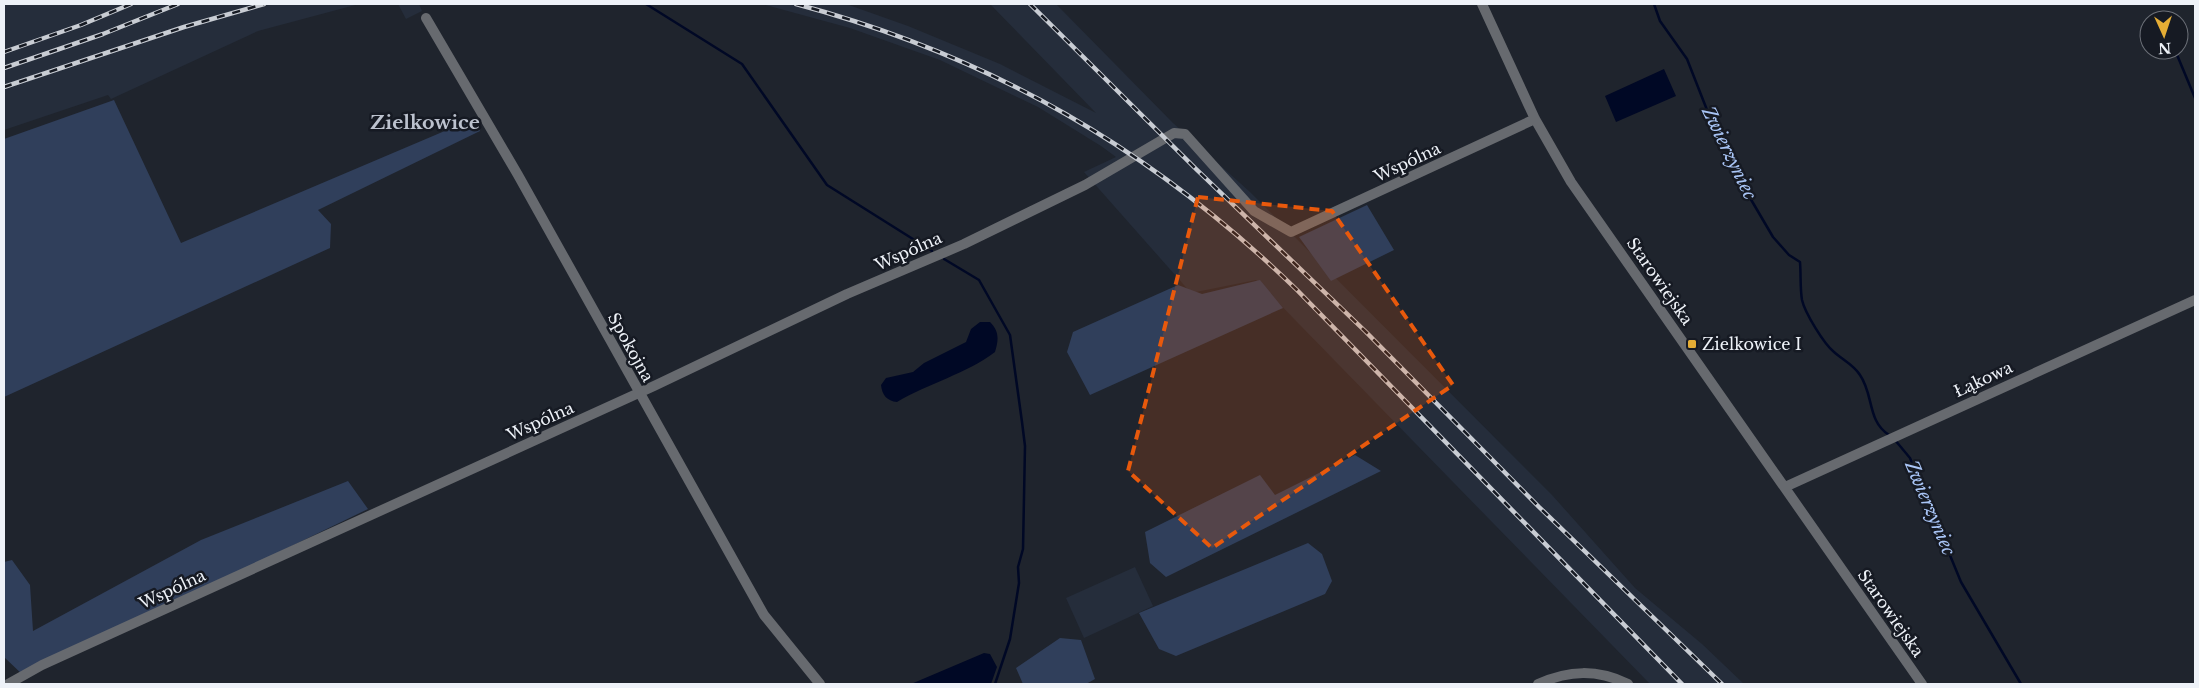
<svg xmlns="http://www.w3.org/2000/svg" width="2199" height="688" font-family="'Libre Baskerville',serif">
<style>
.built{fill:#252d3b}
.green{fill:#303f5b}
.water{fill:#000825}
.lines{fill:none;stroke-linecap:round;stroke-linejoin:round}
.stream{stroke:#000825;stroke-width:2.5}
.minor{stroke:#676a6f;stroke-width:10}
.rail-casing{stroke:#c8ccd3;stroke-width:4.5}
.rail{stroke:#161a23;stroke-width:2.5;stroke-dasharray:8;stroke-linecap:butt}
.marked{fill:#e8590c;fill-opacity:0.2;stroke:#e8590c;stroke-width:4;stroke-dasharray:10 6;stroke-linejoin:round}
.poi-dot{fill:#e5ad35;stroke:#161a23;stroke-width:2}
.labels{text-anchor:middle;stroke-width:5;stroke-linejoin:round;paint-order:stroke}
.street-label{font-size:16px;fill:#eef2f8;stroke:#161a23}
.poi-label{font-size:16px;fill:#eef2f8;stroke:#161a23;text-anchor:start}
.water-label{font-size:18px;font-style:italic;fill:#a9c5f6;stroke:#161a23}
.quarter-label{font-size:19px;font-weight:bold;fill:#bcc2ce;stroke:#161a23}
</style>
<rect width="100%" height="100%" fill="#1f242d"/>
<!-- built -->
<path class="built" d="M 4,4 L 359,4 L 258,31 L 111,99 L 108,95 L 4,130 Z
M 398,4 L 419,4 L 422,11 L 406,19 Z
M 762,4 L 846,4 L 908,26 L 1000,64 L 1096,113 L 990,4 L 1056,4 L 1173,123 L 1250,192 L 1552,495 L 1635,588 L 1702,644 L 1744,684 L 1650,684 L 1256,280 L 1191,293 L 1084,172 L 1116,157 L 1101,146 L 1038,107 L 940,60 L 850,28 Z
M 1135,567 L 1153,606 L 1084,638 L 1066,598 Z"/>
<!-- green -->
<path class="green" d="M 114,100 L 181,243 L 473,119 L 480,131 L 318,210 L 331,224 L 330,248 L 4,397 L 4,139 Z
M 1367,205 L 1394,250 L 1331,281 L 1299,237 Z
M 1260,280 L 1283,308 L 1090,395 L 1067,352 L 1073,332 L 1178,285 L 1202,294 Z
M 1355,455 L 1381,471 L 1166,577 L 1150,563 L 1145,532 L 1260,475 L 1275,495 Z
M 348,481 L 368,509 L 24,676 L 4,657 L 4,562 L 12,560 L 30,585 L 33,631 L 201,540 Z
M 1308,543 L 1322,554 L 1332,581 L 1325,594 L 1176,656 L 1159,649 L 1139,613 Z
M 1060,638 L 1081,640 L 1095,679 L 1086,684 L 1023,684 L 1016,668 Z"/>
<!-- water -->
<path class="water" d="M 1664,69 L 1676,96 L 1616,122 L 1605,96 Z
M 980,322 L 990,322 C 999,331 999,339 995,352 C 966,374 929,383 897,402 C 887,401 882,395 881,385 L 886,378 L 913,372 L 924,363 L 966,342 L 971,329 Z
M 984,653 L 990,654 L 997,667 L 991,684 L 911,684 Z"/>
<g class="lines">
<!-- stream -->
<path class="stream" d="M 646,4 L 742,64 L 827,185 L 932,251
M 1654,4 L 1660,21 L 1687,59 L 1718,138 L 1731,150 L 1736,174 L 1773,237 L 1789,255 L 1800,262 C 1801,275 1800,288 1802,300 C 1805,313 1824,344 1834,352 C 1843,360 1854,365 1860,375 C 1874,395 1867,421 1889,435
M 2175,50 L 2195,98
M 944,259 L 979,280 L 1010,335 L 1022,422 L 1025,446 L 1023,549 L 1018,567 L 1019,583 L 1010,639 L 995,684
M 1895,440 L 1910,458 L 1961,582 L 2021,684"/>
<!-- minor -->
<path class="minor" d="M 1482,4 L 1535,119 L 1571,182 L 1922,684
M 426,18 L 518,175 L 764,615 L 820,684
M 1785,487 L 2195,300
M 8,684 L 42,665 L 654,386 L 847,294 L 964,244 L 1085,185 L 1174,133 L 1185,134 L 1254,211 L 1291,232 L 1535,119
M 1538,684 C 1569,670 1597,669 1628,684"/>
<!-- rail casing -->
<g class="rail-casing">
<path id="rail" d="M 796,4 C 991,56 1153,150 1297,290 L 1682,684
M 1030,4 L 1196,169 L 1365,331 L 1539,507 L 1722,684
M 4,52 L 81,25 L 131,4
M 4,68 L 103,34 L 178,4
M 4,87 L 184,27 L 264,4"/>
</g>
<!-- rail -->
<use href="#rail" class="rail"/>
</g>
<!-- marked area -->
<path class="marked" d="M 1198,197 L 1332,211 L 1453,385 L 1212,548 L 1128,471 Z"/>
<!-- markers -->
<rect class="poi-dot" x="1687" y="339" width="10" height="10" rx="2.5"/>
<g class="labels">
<!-- street labels -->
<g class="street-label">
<text transform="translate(1407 162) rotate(-25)" y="6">Wspólna</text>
<text transform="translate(908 251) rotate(-24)" y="6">Wspólna</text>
<text transform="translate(1660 281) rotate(55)" y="6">Starowiejska</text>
<text transform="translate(631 347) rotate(61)" y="6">Spokojna</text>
<text transform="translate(1983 379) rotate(-25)" y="6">Łąkowa</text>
<text transform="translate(540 421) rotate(-24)" y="6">Wspólna</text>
<text transform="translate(172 589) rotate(-25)" y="6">Wspólna</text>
<text transform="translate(1891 613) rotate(55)" y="6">Starowiejska</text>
</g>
<!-- poi labels -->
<g class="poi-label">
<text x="1702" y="350">Zielkowice I</text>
</g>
<!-- water labels -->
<g class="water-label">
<text transform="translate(1729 153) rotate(64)" y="6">Zwierzyniec</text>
<text transform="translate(1930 508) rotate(67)" y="6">Zwierzyniec</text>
</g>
<!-- quarter labels -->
<g class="quarter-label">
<text x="425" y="129">Zielkowice</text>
</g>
</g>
<!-- border -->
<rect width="2199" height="688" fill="none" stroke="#eef2f8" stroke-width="10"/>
<!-- north arrow -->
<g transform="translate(2164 35) rotate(177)"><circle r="24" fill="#161a23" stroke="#6c7078"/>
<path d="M0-4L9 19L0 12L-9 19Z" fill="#e5ad35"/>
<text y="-8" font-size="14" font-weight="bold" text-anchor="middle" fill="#eef2f8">N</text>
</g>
</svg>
